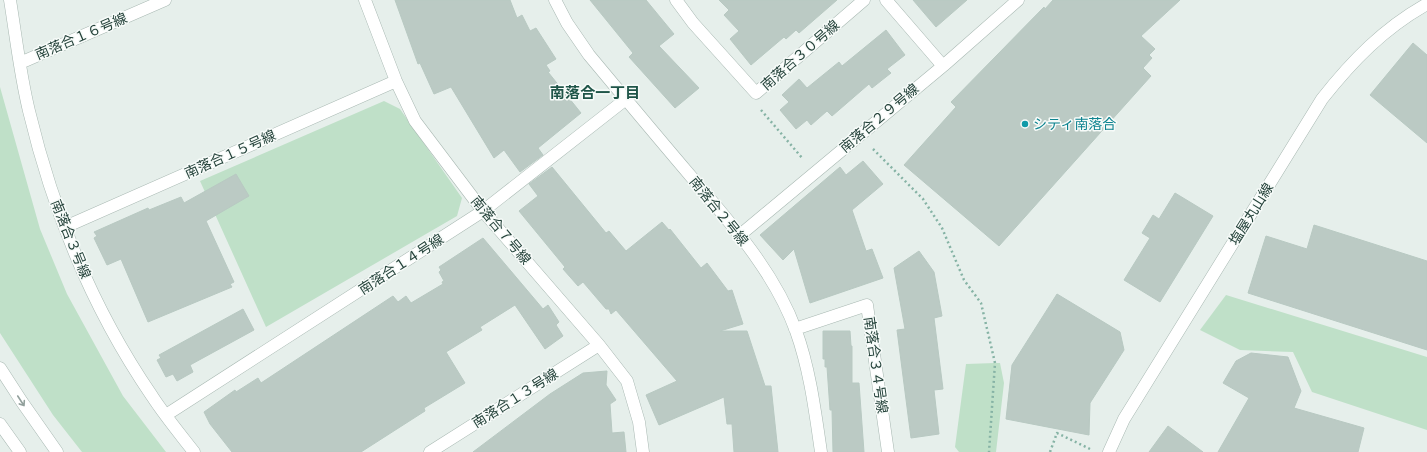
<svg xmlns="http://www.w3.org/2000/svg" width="1427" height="452" font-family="Commissioner,'Noto Sans JP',sans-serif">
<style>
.green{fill:#bfe0c8}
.building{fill:#bbcac4;stroke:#b8c9c2}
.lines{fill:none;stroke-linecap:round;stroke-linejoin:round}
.minor-casing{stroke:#a8b8b2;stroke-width:13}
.path{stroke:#86b3a5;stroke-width:2.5;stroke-dasharray:2 3;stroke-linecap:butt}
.minor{stroke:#fff;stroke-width:12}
.oneway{stroke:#92a09c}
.culture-dot{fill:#0f9aa8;stroke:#f7fbf9;stroke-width:1.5}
.labels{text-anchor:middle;stroke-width:3;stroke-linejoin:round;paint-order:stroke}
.street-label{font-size:14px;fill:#24423a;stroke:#f7fbf9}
.culture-label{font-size:14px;fill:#0d838f;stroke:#f7fbf9;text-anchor:start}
.neighbourhood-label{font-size:15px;font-weight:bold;fill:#1f5548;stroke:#f7fbf9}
</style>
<rect width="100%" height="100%" fill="#e6efeb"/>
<!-- green -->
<path class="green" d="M 0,87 L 40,229 L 67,294 L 123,396 L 166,452 L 82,452 L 53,415 L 0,333 Z
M 384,101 L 400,109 L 462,198 L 457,216 L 266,327 L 200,181 Z
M 1226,295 L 1427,357 L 1427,430 L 1312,392 L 1293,352 L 1240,350 L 1200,330 Z
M 995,363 L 1000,363 L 1004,383 L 996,452 L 959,452 L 955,447 L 966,364 Z"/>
<!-- building -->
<path class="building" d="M 395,0 L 510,0 L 517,18 L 522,15 L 530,31 L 536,28 L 556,59 L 546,65 L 550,71 L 548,72 L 581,113 L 538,148 L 543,155 L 520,172 L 504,150 L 494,158 L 451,87 L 434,94 L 420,63 L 418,64 Z
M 590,0 L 646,0 L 674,34 L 659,46 L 699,88 L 675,108 L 629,57 L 633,53 Z
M 719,0 L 837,0 L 799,33 L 796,30 L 786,39 L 784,37 L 751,65 L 730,39 L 739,31 L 724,15 L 729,10 Z
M 913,0 L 967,0 L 936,27 Z
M 1053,0 L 1180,0 L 1141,36 L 1155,49 L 1149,55 L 1152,58 L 1143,68 L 1151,76 L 999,246 L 904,165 L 956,107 L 951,102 L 1044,7 L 1045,9 Z
M 886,30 L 905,55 L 887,69 L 891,73 L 872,88 L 869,84 L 832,116 L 827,111 L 811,125 L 807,120 L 796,129 L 780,110 L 789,102 L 782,95 L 799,79 L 807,88 L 839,62 L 842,66 Z
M 1413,43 L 1427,55 L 1427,143 L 1370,95 Z
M 863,161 L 883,184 L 852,210 L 866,251 L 872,249 L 883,278 L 810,303 L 794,249 L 783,260 L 760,235 L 840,167 L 846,175 Z
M 552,167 L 606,233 L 609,231 L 626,251 L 662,222 L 669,230 L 670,229 L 701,268 L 707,263 L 728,291 L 732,290 L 743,324 L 720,331 L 747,331 L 765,386 L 771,386 L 778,452 L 734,452 L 732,424 L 727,424 L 724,397 L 659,425 L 646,395 L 677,381 L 616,310 L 611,314 L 609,309 L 606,309 L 583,282 L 578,286 L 563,269 L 565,267 L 519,211 L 538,196 L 529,184 Z
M 236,174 L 249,196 L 206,221 L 234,282 L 230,284 L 232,287 L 148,322 L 121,259 L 107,265 L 94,238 L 97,236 L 94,232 L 148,208 L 149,210 L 181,197 L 184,203 Z
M 1175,193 L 1213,216 L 1160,302 L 1124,280 L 1150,238 L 1142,233 L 1153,215 L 1159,219 Z
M 1314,225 L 1427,261 L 1427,350 L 1248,293 L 1266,236 L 1307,249 Z
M 483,238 L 543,309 L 548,305 L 559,322 L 556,325 L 563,336 L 545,349 L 515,305 L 480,327 L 482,330 L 446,352 L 465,383 L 424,408 L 425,411 L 361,452 L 232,452 L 210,424 L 204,412 L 235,390 L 236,392 L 258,378 L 261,383 L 393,296 L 398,302 L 406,296 L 411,303 L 443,284 L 442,282 L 444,281 L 439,272 L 441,270 L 439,267 Z
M 919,251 L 934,272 L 942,316 L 934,318 L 943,389 L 934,390 L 939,434 L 911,438 L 897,330 L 905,329 L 894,268 Z
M 1057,294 L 1120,332 L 1124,350 L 1090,403 L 1089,435 L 1006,419 L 1012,365 Z
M 243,309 L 254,330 L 190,365 L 193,372 L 177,381 L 173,374 L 166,377 L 157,360 L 161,358 L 159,355 Z
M 823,331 L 850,331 L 851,346 L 852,346 L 852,383 L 859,383 L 864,452 L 833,452 L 832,410 L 830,410 L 827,367 L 825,367 L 825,359 L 823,359 Z
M 1251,353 L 1288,357 L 1301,391 L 1294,408 L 1364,428 L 1358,452 L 1218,452 L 1249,398 L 1223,383 L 1236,361 Z
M 607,371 L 606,385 L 616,400 L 610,404 L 612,433 L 624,432 L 626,452 L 473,452 L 550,394 L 583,373 Z
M 1168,426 L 1203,452 L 1149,452 Z"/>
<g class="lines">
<!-- minor casing -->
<g class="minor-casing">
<path id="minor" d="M 10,0 C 16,37 20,74 29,111 C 53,211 93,310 152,396 C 165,416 180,434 194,452
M 365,0 L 396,81 L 415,121 L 483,211 L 599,345 L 627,381 L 639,422 L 643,452
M 555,0 L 567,23 L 589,55 C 624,97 659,139 694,180 C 733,226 775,273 796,331 C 810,370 815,411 821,452
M 676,0 L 693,23 L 756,93 L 864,0
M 886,0 L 943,66
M 20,63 L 165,0
M 65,227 L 396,81
M 740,235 L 943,66 L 1018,0
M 795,329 L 867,305 L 888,452
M 0,368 L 22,402 L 57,452
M 166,415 L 483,211 L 626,99
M 0,424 L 20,452
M 430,452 L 599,345
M 1109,452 L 1124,419 L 1322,99 C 1352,61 1384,28 1427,4"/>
</g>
<!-- path -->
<path class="path" d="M 761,110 L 803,159
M 873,149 L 923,199 L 942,228 L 964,280 L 981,303 L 995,363 L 989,452
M 1050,452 L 1057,433 L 1090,449"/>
<!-- minor -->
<use href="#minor" class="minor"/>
</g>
<!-- one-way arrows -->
<defs><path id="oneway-shaft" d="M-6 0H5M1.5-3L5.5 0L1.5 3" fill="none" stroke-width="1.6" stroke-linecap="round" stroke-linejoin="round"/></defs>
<use class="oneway" href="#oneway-shaft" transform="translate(21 401) rotate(57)"/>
<!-- markers -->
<circle class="culture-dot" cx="1025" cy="124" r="4"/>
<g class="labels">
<!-- street labels -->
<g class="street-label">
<text transform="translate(81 36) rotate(-23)" y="5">南落合１６号線</text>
<text transform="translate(800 55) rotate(-41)" y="5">南落合３０号線</text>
<text transform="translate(879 118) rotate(-40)" y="5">南落合２９号線</text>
<text transform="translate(230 154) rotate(-24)" y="5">南落合１５号線</text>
<text transform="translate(719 211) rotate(51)" y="5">南落合２号線</text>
<text transform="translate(1251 214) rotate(-58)" y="5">塩屋丸山線</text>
<text transform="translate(501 230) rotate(50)" y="5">南落合７号線</text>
<text transform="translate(71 239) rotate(68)" y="5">南落合３号線</text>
<text transform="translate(401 264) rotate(-33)" y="5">南落合１４号線</text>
<text transform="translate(876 365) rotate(82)" y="5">南落合３４号線</text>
<text transform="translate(515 398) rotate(-32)" y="5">南落合１３号線</text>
</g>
<!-- culture labels -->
<g class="culture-label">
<text x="1033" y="129">シティ南落合</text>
</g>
<!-- neighbourhood labels -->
<g class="neighbourhood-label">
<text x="595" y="98">南落合一丁目</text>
</g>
</g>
</svg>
